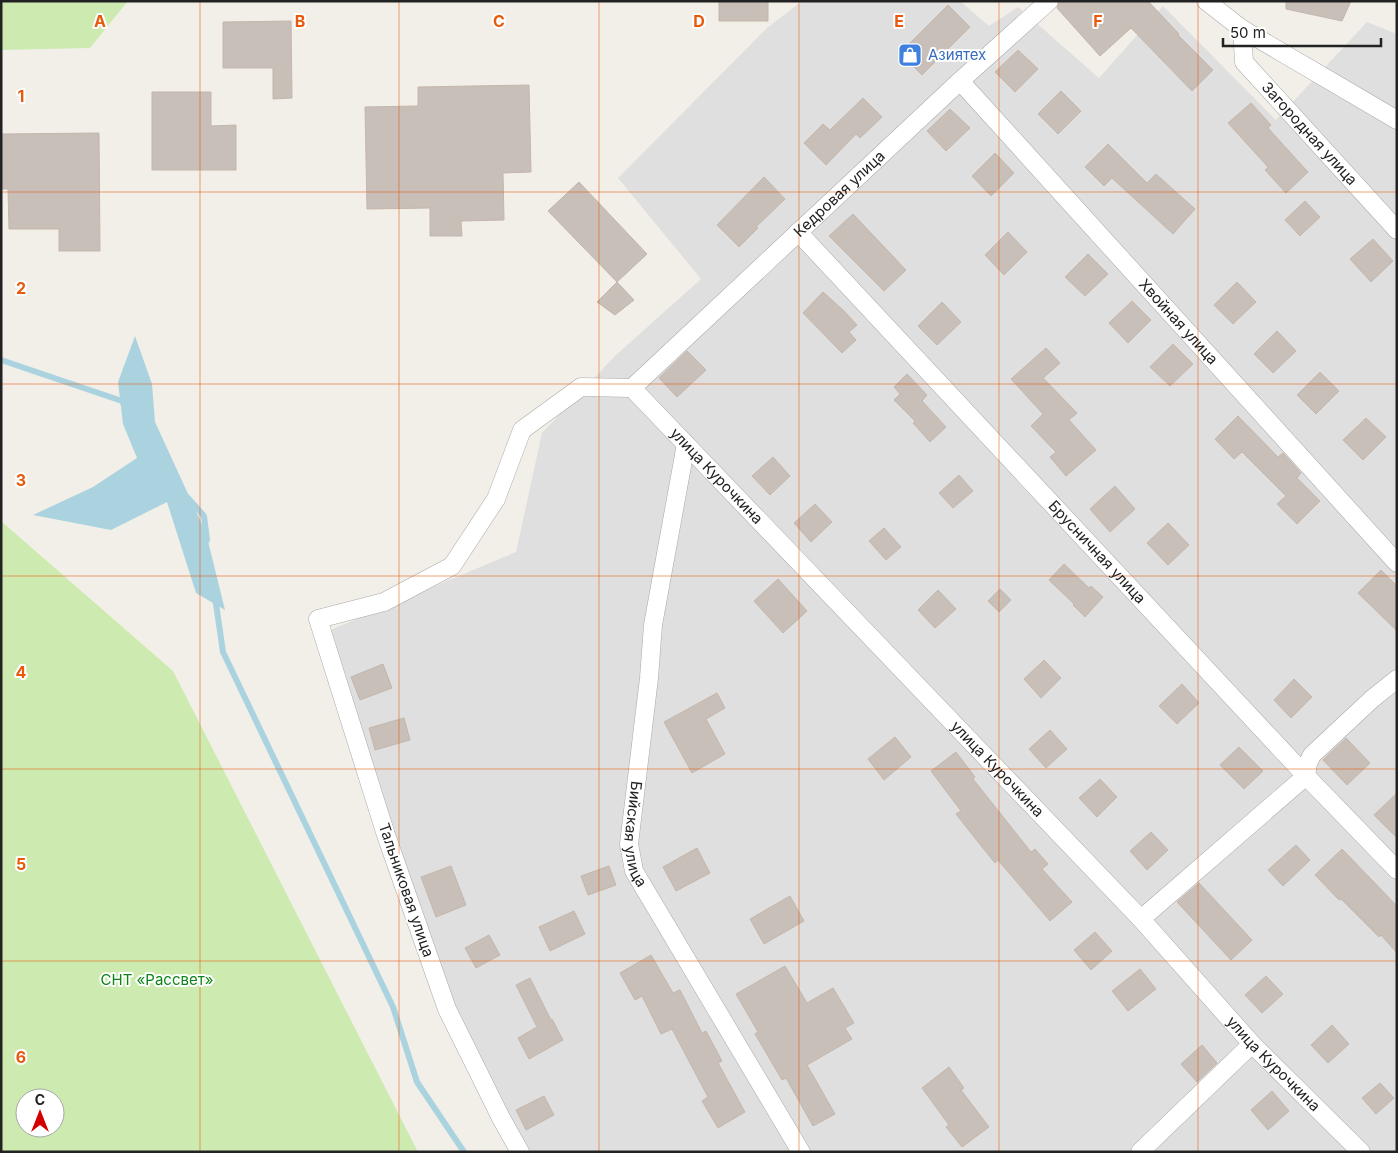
<svg xmlns="http://www.w3.org/2000/svg" width="1398" height="1153" font-family="Inter,sans-serif">
<style>
.residential{fill:#e0dfdf}
.grass{fill:#cdebb0;fill-rule:evenodd}
.water{fill:#aad3df}
.lines{fill:none;stroke-linecap:round;stroke-linejoin:round}
.stream{stroke:#aad3df;stroke-width:6}
.building{fill:#c7bfb8;stroke:#c4b6ab}
.minor-casing{stroke:#a9a9a9;stroke-width:19}
.minor{stroke:#fff;stroke-width:18}
.grid{fill:none;stroke:#e8590c;stroke-width:1;stroke-opacity:0.55}
.labels{text-anchor:middle;stroke-width:4;stroke-linejoin:round;paint-order:stroke}
.shop-label{font-size:15px;fill:#366cbe;stroke:#fff;text-anchor:start}
.street-label{font-size:15px;fill:#222;stroke:#fff}
.park-label{font-size:15px;fill:#0c8416;stroke:#fff}
.grid-label{font-size:16px;text-anchor:middle;font-weight:bold;fill:#e8590c;stroke:#fff;stroke-width:4;stroke-linejoin:round;paint-order:stroke}
</style>
<rect width="100%" height="100%" fill="#f2efe9"/>
<!-- residential -->
<path class="residential" d="M 802,1 L 960,1 L 989,26 L 1018,7 L 1099,78 L 1163,6 L 1276,120 L 1367,22 L 1397,34 L 1397,1152 L 520,1152 L 412,908 L 321,634 L 516,552 L 542,433 L 615,356 L 701,279 L 618,178 L 767,28 Z"/>
<!-- grass -->
<path class="grass" d="M 2,1 L 128,1 L 90,48 L 2,50 Z
M 1,521 L 173,671 L 418,1152 L 1,1152 ZM 25,1098 L 55,1098 L 55,1128 L 25,1128 Z"/>
<!-- water -->
<path class="water" d="M 135,336 L 152,384 L 155,422 L 206,533 L 225,610 L 196,593 L 167,502 L 111,530 L 33,515 L 93,487 L 137,458 L 123,424 L 118,382 Z"/>
<g class="lines">
<!-- stream -->
<path class="stream" d="M 1,360 L 122,401 L 125,406
M 187,497 L 204,516 L 207,540
M 215,597 L 223,652 L 393,1007 L 417,1082 L 464,1152"/>
</g>
<!-- building -->
<path class="building" d="M 719,1 L 768,1 L 768,21 L 719,21 Z
M 1059,1 L 1148,1 L 1179,34 L 1178,35 L 1213,70 L 1192,91 L 1131,28 L 1100,56 L 1057,8 Z
M 1286,1 L 1351,1 L 1342,21 L 1286,9 Z
M 948,5 L 970,27 L 922,75 L 900,53 Z
M 291,21 L 292,98 L 273,99 L 273,68 L 223,68 L 223,22 Z
M 1018,50 L 1038,69 L 1015,92 L 995,72 Z
M 529,85 L 531,172 L 503,173 L 504,220 L 461,221 L 462,236 L 430,236 L 430,208 L 367,209 L 365,107 L 418,106 L 418,87 Z
M 1061,91 L 1081,111 L 1058,134 L 1038,114 Z
M 152,92 L 211,92 L 211,126 L 236,125 L 236,170 L 152,170 Z
M 863,98 L 882,117 L 860,138 L 856,134 L 826,165 L 804,143 L 823,124 L 830,130 Z
M 1251,103 L 1271,125 L 1268,128 L 1308,172 L 1286,193 L 1265,170 L 1268,167 L 1228,123 Z
M 950,109 L 970,128 L 946,151 L 927,131 Z
M 99,133 L 100,251 L 59,251 L 59,229 L 9,229 L 8,189 L 1,189 L 1,134 Z
M 1108,144 L 1147,183 L 1156,174 L 1195,209 L 1173,234 L 1112,178 L 1104,186 L 1085,167 Z
M 995,153 L 1014,173 L 991,196 L 972,176 Z
M 764,177 L 785,199 L 756,227 L 758,228 L 739,247 L 717,225 Z
M 579,182 L 647,254 L 617,282 L 548,211 Z
M 1305,201 L 1320,217 L 1300,236 L 1285,220 Z
M 853,214 L 906,270 L 884,291 L 829,236 Z
M 1008,232 L 1027,252 L 1004,275 L 985,255 Z
M 1373,239 L 1393,261 L 1371,282 L 1350,259 Z
M 1088,254 L 1108,274 L 1085,296 L 1065,277 Z
M 617,282 L 634,300 L 615,315 L 597,302 Z
M 1237,282 L 1256,302 L 1233,324 L 1214,305 Z
M 823,292 L 843,310 L 857,325 L 849,332 L 856,340 L 842,353 L 803,313 Z
M 1132,301 L 1151,320 L 1128,343 L 1109,323 Z
M 942,302 L 961,322 L 937,345 L 918,326 Z
M 1277,331 L 1296,351 L 1273,373 L 1254,354 Z
M 1173,344 L 1193,364 L 1170,386 L 1150,367 Z
M 1046,348 L 1060,363 L 1043,378 L 1077,413 L 1069,420 L 1096,450 L 1066,476 L 1050,457 L 1056,452 L 1031,426 L 1043,414 L 1011,379 Z
M 687,351 L 706,370 L 677,397 L 659,378 Z
M 1320,372 L 1339,391 L 1316,414 L 1297,395 Z
M 907,374 L 927,395 L 922,401 L 946,427 L 930,442 L 913,423 L 915,421 L 894,400 L 900,394 L 894,387 Z
M 1238,416 L 1278,457 L 1283,453 L 1301,473 L 1297,478 L 1320,501 L 1297,524 L 1277,504 L 1286,496 L 1242,452 L 1234,459 L 1215,439 Z
M 1366,418 L 1386,437 L 1363,460 L 1343,440 Z
M 773,457 L 790,476 L 770,495 L 752,476 Z
M 959,475 L 973,491 L 953,508 L 939,493 Z
M 1115,486 L 1135,509 L 1110,532 L 1090,509 Z
M 815,504 L 832,522 L 811,542 L 794,523 Z
M 1168,523 L 1189,545 L 1168,565 L 1147,543 Z
M 884,528 L 901,547 L 886,560 L 869,541 Z
M 1064,564 L 1089,588 L 1091,586 L 1103,597 L 1085,617 L 1073,605 L 1074,604 L 1049,580 Z
M 1381,570 L 1397,586 L 1397,631 L 1358,593 Z
M 778,579 L 807,611 L 783,633 L 754,601 Z
M 1000,589 L 1011,600 L 999,612 L 988,601 Z
M 938,590 L 956,609 L 935,628 L 918,610 Z
M 1044,660 L 1061,678 L 1041,698 L 1024,679 Z
M 383,664 L 392,688 L 360,700 L 351,677 Z
M 1294,679 L 1312,697 L 1291,718 L 1274,700 Z
M 1182,684 L 1199,703 L 1177,724 L 1159,706 Z
M 717,693 L 725,708 L 706,719 L 725,754 L 692,773 L 664,722 Z
M 404,718 L 410,740 L 375,750 L 369,728 Z
M 1050,730 L 1067,749 L 1046,768 L 1029,749 Z
M 895,737 L 911,757 L 884,780 L 868,759 Z
M 1346,738 L 1370,763 L 1347,785 L 1323,760 Z
M 1239,747 L 1263,771 L 1244,789 L 1220,765 Z
M 956,752 L 975,777 L 973,779 L 1031,852 L 1035,849 L 1048,864 L 1042,869 L 1072,902 L 1050,921 L 998,860 L 995,863 L 982,847 L 956,814 L 961,811 L 931,771 Z
M 1100,779 L 1117,797 L 1097,817 L 1079,798 Z
M 1397,793 L 1397,838 L 1374,815 Z
M 1151,832 L 1168,850 L 1147,870 L 1130,851 Z
M 1296,845 L 1310,860 L 1283,886 L 1268,870 Z
M 697,848 L 710,873 L 676,891 L 663,867 Z
M 1342,849 L 1397,906 L 1397,953 L 1381,935 L 1379,937 L 1341,899 L 1339,900 L 1315,875 Z
M 451,866 L 466,905 L 436,917 L 421,877 Z
M 609,866 L 616,885 L 588,895 L 581,876 Z
M 1199,883 L 1252,940 L 1231,960 L 1177,902 Z
M 790,896 L 804,921 L 764,944 L 750,919 Z
M 574,911 L 585,934 L 550,951 L 539,927 Z
M 1095,932 L 1112,951 L 1091,970 L 1074,950 Z
M 489,935 L 500,955 L 476,968 L 465,948 Z
M 651,955 L 673,993 L 680,990 L 702,1033 L 706,1031 L 722,1061 L 718,1063 L 745,1112 L 718,1128 L 702,1101 L 708,1097 L 672,1029 L 661,1034 L 642,996 L 635,1000 L 620,973 Z
M 785,966 L 807,1003 L 833,988 L 854,1023 L 845,1028 L 852,1039 L 807,1065 L 835,1114 L 813,1126 L 786,1078 L 782,1080 L 755,1034 L 758,1032 L 736,994 Z
M 1140,969 L 1156,989 L 1128,1011 L 1112,991 Z
M 1266,976 L 1283,994 L 1262,1013 L 1245,995 Z
M 530,978 L 551,1020 L 552,1019 L 563,1040 L 529,1059 L 518,1038 L 537,1027 L 516,985 Z
M 1332,1025 L 1349,1044 L 1328,1063 L 1311,1045 Z
M 1202,1045 L 1217,1063 L 1197,1082 L 1181,1064 Z
M 949,1067 L 964,1088 L 961,1090 L 989,1127 L 962,1147 L 946,1127 L 949,1125 L 922,1088 Z
M 1380,1083 L 1394,1098 L 1376,1114 L 1362,1098 Z
M 1272,1091 L 1289,1111 L 1268,1130 L 1251,1110 Z
M 544,1096 L 554,1115 L 526,1130 L 516,1110 Z"/>
<g class="lines">
<!-- minor casing -->
<g class="minor-casing">
<g id="minor">
<path d="M 1206,1 L 1242,29 L 1397,120"/>
<path id="s1" d="M 1242,29 L 1244,62 L 1397,230"/>
<path id="s2" d="M 960,81 L 1397,563"/>
<path id="s3" d="M 798,232 L 1306,776 L 1397,870"/>
<path id="s4" d="M 632,388 L 1141,919 L 1252,1044 L 1361,1152"/>
<path id="s5" d="M 632,388 L 960,81 L 1049,1"/>
<path id="s6" d="M 686,444 L 653,625 L 649,678 L 629,844 L 634,871 L 801,1152"/>
<path d="M 1141,919 L 1306,776 L 1308,763 L 1312,755 L 1372,699 L 1397,679"/>
<path d="M 520,1152 L 501,1118 L 447,1009 L 386,835 L 318,619 L 384,602 L 452,566 L 496,499 L 522,430 L 581,387 L 632,388"/>
<path d="M 1140,1152 L 1252,1044"/>
</g>
</g>
<!-- minor -->
<use href="#minor" class="minor"/>
</g>
<!-- grid -->
<path class="grid" d="M 200,1 L 200,1152M 399,1 L 399,1152M 599,1 L 599,1152M 799,1 L 799,1152M 999,1 L 999,1152M 1198,1 L 1198,1152M 1,192 L 1397,192M 1,384 L 1397,384M 1,576 L 1397,576M 1,769 L 1397,769M 1,961 L 1397,961"/>
<!-- icons -->
<defs>
<g id="shop-square" transform="scale(1.25)"><rect x="-9" y="-9" width="18" height="18" rx="4" fill="#3f7fe0" stroke="#fff"/><path d="M-5-2.5h2.3a2.7 3.5 0 0 1 5.4 0H5L5.5 6h-11ZM-1.5-2.5h3a1.5 2.3 0 0 0-3 0Z" fill="#fff"/></g>
</defs>
<g fill-rule="evenodd">
<use href="#shop-square" x="910" y="55"/>
</g>
<g class="labels">
<!-- shop labels -->
<g class="shop-label">
<text x="928" y="60">Азиятех</text>
</g>
<!-- street labels -->
<g class="street-label">
<text dy="5" stroke="none"><textPath href="#s1" startOffset="130">Загородная улица</textPath></text>
<text dy="5" stroke="none"><textPath href="#s5" startOffset="284">Кедровая улица</textPath></text>
<text dy="5" stroke="none"><textPath href="#s2" startOffset="325">Хвойная улица</textPath></text>
<text dy="5" stroke="none"><textPath href="#s4" startOffset="122">улица Курочкина</textPath></text>
<text dy="5" stroke="none"><textPath href="#s3" startOffset="438">Брусничная улица</textPath></text>
<text dy="5" stroke="none"><textPath href="#s4" startOffset="528">улица Курочкина</textPath></text>
<text dy="5" stroke="none"><textPath href="#s6" startOffset="395">Бийская улица</textPath></text>
<text transform="translate(406 890) rotate(71)" y="5">Тальниковая улица</text>
<text dy="5" stroke="none"><textPath href="#s4" startOffset="932">улица Курочкина</textPath></text>
</g>
<!-- park labels -->
<g class="park-label">
<text x="157" y="985">СНТ «Рассвет»</text>
</g>
</g>
<g class="grid-label">
<text x="100" y="27">A</text>
<text x="300" y="27">B</text>
<text x="499" y="27">C</text>
<text x="699" y="27">D</text>
<text x="899" y="27">E</text>
<text x="1098" y="27">F</text>
<text x="21" y="102">1</text>
<text x="21" y="294">2</text>
<text x="21" y="486">3</text>
<text x="21" y="678">4</text>
<text x="21" y="870">5</text>
<text x="21" y="1063">6</text>
</g>
<!-- border -->
<rect width="1398" height="1153" fill="none" stroke="#222222" stroke-width="5"/>
<!-- north arrow -->
<g transform="translate(40 1113)"><circle r="24" fill="#ffffff" stroke="#a7a7a7"/>
<path d="M0-4L9 19L0 12L-9 19Z" fill="#d40000"/>
<text y="-8" font-size="14" font-weight="bold" text-anchor="middle" fill="#222222">С</text>
</g>
<!-- scale -->
<path d="M1223 38v8h158v-8" fill="none" stroke="#222222" stroke-width="2.5"/>
<text x="1230" y="38" font-size="15" fill="#222222" stroke="#ffffff" stroke-width="4" paint-order="stroke">50 m</text>
</svg>
